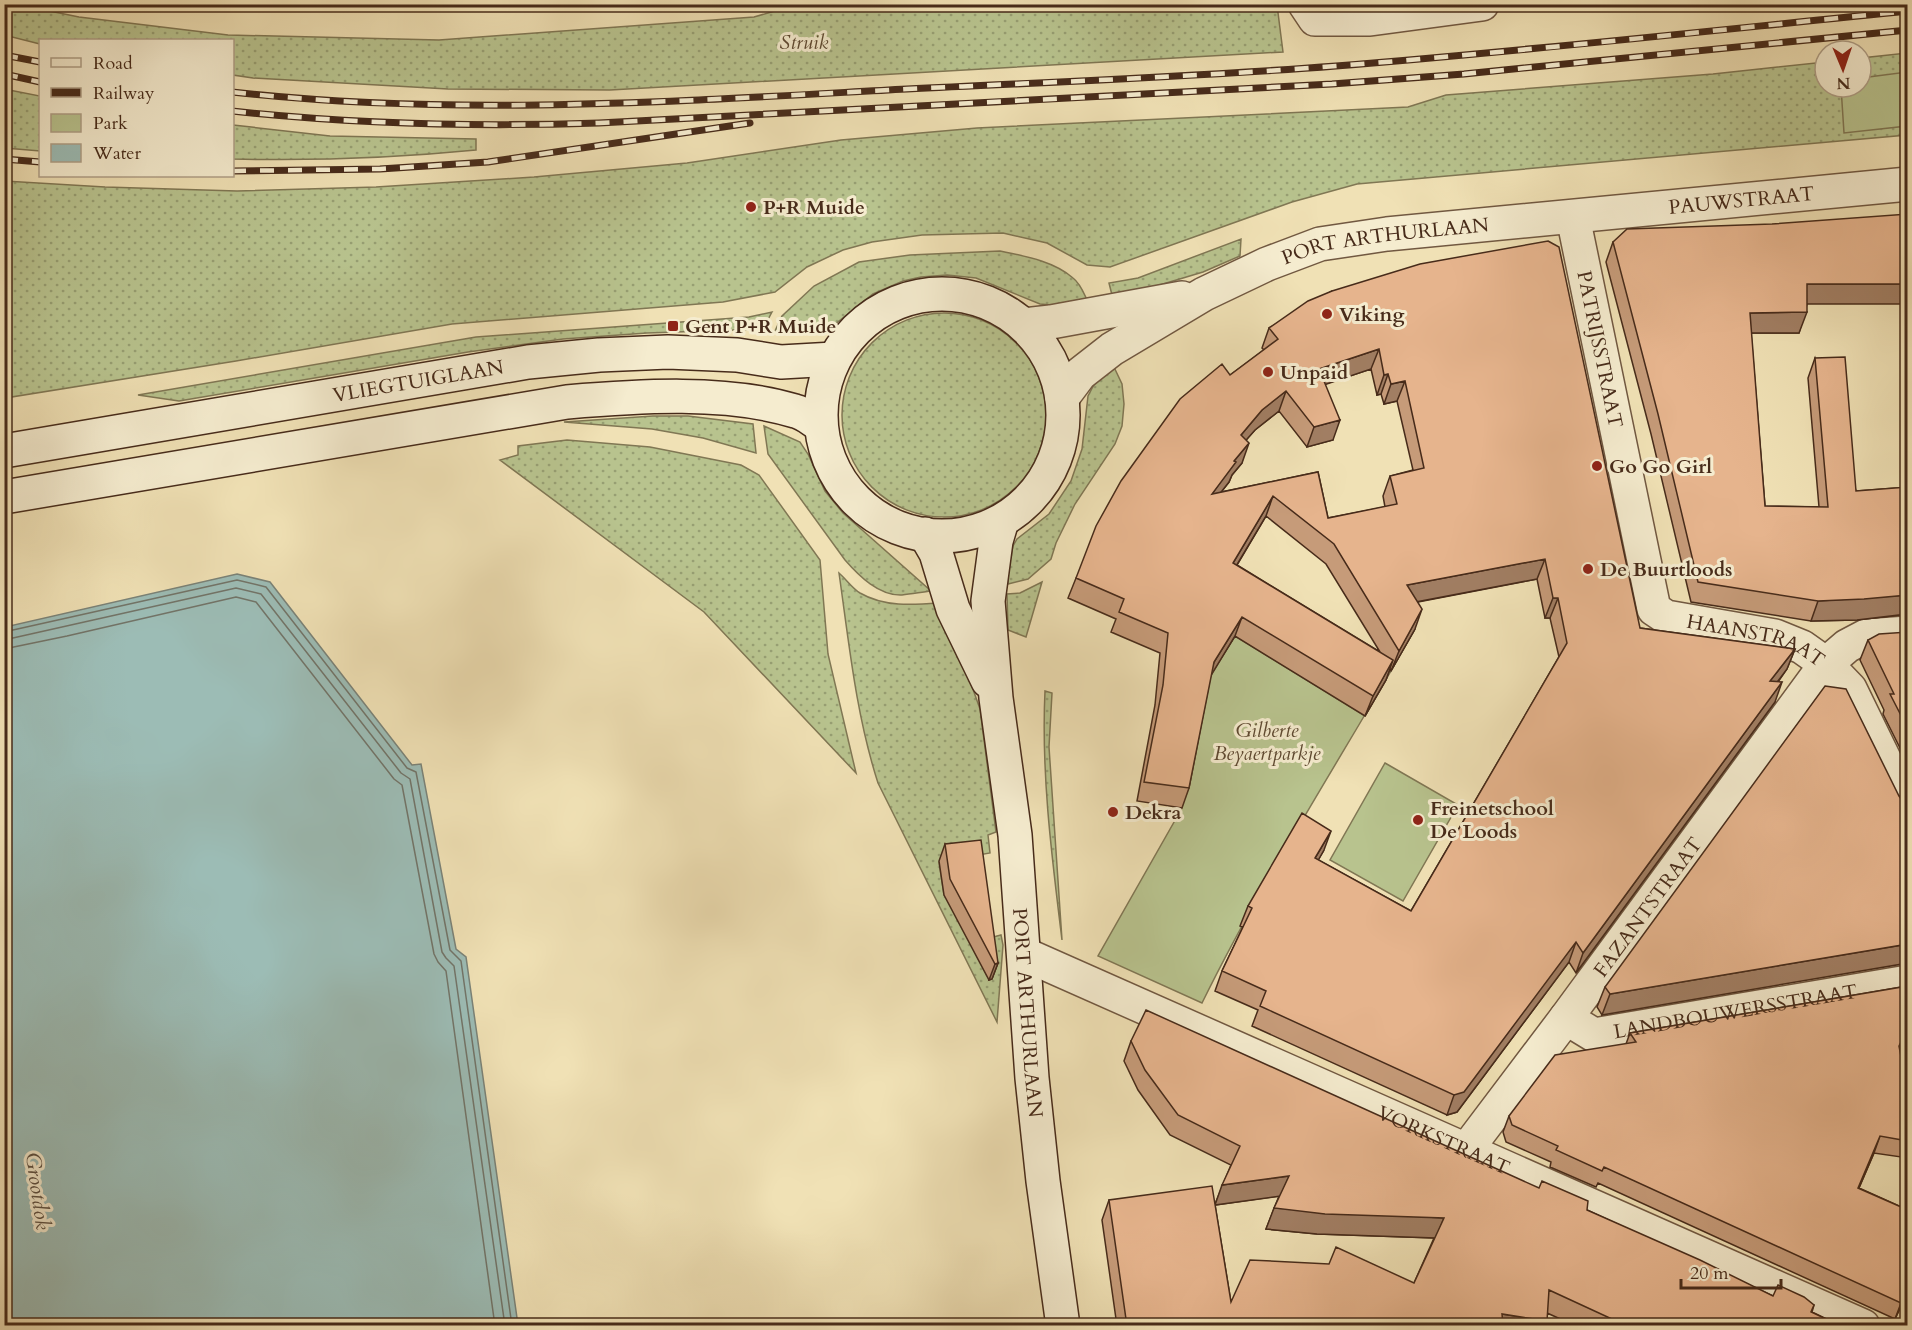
<svg xmlns="http://www.w3.org/2000/svg" width="1912" height="1330" font-family="Cardo,serif">
<style>
.grass{fill:url(#grass-dots);stroke:#807754;stroke-width:1.5}
.park{fill:#b8c38e;stroke:#807754;stroke-width:1.5}
.water{fill:#9cbcb5;stroke:#7a8277;stroke-width:1.5}
.lines{fill:none;stroke-linecap:round;stroke-linejoin:round}
.shore{stroke:#727468;stroke-width:1.5}
.minor-casing{stroke:#715841;stroke-width:36}
.tertiary-casing{stroke:#715841;stroke-width:36}
.secondary-casing{stroke:#472b1a;stroke-width:36}
.minor{stroke:#f5eccf;stroke-width:33}
.tertiary{stroke:#f5eccf;stroke-width:33}
.secondary{stroke:#f5eccf;stroke-width:33}
.rail-casing{stroke:#472b1a;stroke-width:7}
.rail{stroke:#f5eccf;stroke-width:4.5;stroke-dasharray:14;stroke-linecap:butt}
.wall{fill:#c69b79;stroke:#472b1a;stroke-width:1.5;fill-rule:evenodd}
.shaded-wall{fill:#a17e63;stroke:#472b1a;stroke-width:1.5}
.building{fill:#e6b48d;stroke:#472b1a;stroke-width:1.5;fill-rule:evenodd}
.poi-dot{fill:#8f2418;stroke:#f5eccf;stroke-width:2}
.labels{text-anchor:middle;stroke-width:6;stroke-linejoin:round;paint-order:stroke}
.park-label{font-size:20px;font-style:italic;fill:#5e4931;stroke:#f5eccf}
.street-label{font-size:20px;fill:#472b1a;stroke:#f5eccf}
.poi-label{font-size:20px;font-weight:bold;fill:#472b1a;stroke:#f5eccf;text-anchor:start}
.water-label{font-size:21px;font-style:italic;fill:#5c4f41;stroke:#f5eccf}
</style>
<defs>
<pattern id="grass-dots" width="8" height="8" patternUnits="userSpaceOnUse" patternTransform="scale(1.5)"><rect width="8" height="8" fill="#b8c38e"/><path d="M2 2h.1M6 6h.1" fill="none" stroke="#979f73" stroke-width="1.8" stroke-linecap="round"/></pattern>
</defs>
<rect width="100%" height="100%" fill="#f0e1b5"/>
<filter id="stains"><feTurbulence type="fractalNoise" baseFrequency=".00333" numOctaves="4"/><feColorMatrix values="0 0 0 0 .2 0 0 0 0 .09 0 0 0 0 .02 0 0 0 .5 -.17"/></filter>
<radialGradient id="worn" r=".72"><stop offset=".6" stop-color="#630" stop-opacity="0"/><stop offset="1" stop-color="#630" stop-opacity=".3"/></radialGradient>
<!-- grass -->
<path class="grass" d="M 799,4 L 1277,5 L 1283,52 L 610,90 L 448,89 L 253,78 L 233,75 L 232,40 L 40,40 L 40,44 L 4,35 L 5,4 L 20,5 L 79,17 L 228,35 L 439,40 L 754,17 Z
M 1907,53 L 1907,135 L 1357,184 L 1292,202 L 1110,267 L 1087,265 L 1047,243 L 1003,233 L 922,235 L 872,242 L 843,250 L 807,267 L 775,292 L 723,302 L 452,324 L 236,361 L 5,398 L 5,181 L 105,187 L 237,191 L 376,187 L 534,177 L 687,163 L 841,140 L 977,128 L 1408,107 L 1446,95 L 1713,74 L 1825,62 L 1825,87 L 1861,87 L 1861,58 Z
M 4,89 L 40,96 L 40,151 L 5,148 Z
M 233,125 L 330,136 L 476,139 L 476,150 C 395,158 314,161 233,159 Z
M 1241,239 L 1240,256 L 1203,272 L 1113,299 L 1109,283 L 1138,278 Z
M 1000,251 C 1024,256 1054,261 1073,278 C 1081,284 1084,294 1088,302 L 1063,306 L 1040,304 L 976,278 L 947,275 L 921,277 L 903,281 L 873,294 L 834,325 L 816,331 L 775,331 L 782,316 L 814,286 L 859,262 L 910,255 Z
M 772,312 L 763,329 L 647,333 L 563,339 L 468,352 L 179,401 L 138,395 L 476,337 L 749,317 Z
M842 415a102 102 0 1 1 204 0a102 102 0 1 1-204 0Z
M 1113,365 L 1122,384 L 1124,404 L 1122,426 L 1115,444 L 1075,504 L 1056,543 L 1051,559 L 1028,579 L 1008,584 L 1008,571 L 1013,546 L 1017,539 L 1049,514 L 1071,481 L 1082,449 L 1088,396 L 1097,379 Z
M 653,416 L 688,416 L 753,424 L 756,453 L 703,438 L 652,429 L 564,422 Z
M 764,426 L 800,442 L 808,454 L 825,491 L 843,513 L 931,591 C 922,592 912,594 902,595 C 879,596 859,576 845,560 L 768,454 Z
M 567,440 L 650,447 L 741,465 L 759,475 L 820,560 L 828,654 L 856,773 L 704,612 L 500,460 L 518,455 L 518,446 Z
M 839,573 C 846,579 852,588 860,593 C 884,607 912,605 939,603 L 955,639 L 980,709 L 996,832 L 988,835 L 990,853 L 939,862 L 944,895 L 986,939 L 1001,935 L 1003,945 L 997,1022 L 878,783 C 856,715 849,643 839,573 Z
M 1042,582 L 1026,637 L 1008,630 L 1007,594 L 1020,593 Z
M 1045,691 L 1052,693 L 1049,747 L 1062,940 C 1052,858 1041,774 1045,691 Z"/>
<!-- park -->
<path class="park" d="M 1907,72 L 1907,126 L 1844,133 L 1841,87 L 1861,87 L 1861,78 Z
M 1414,631 C 1343,755 1265,875 1202,1003 L 1098,956 L 1182,808 L 1207,681 L 1235,636 L 1365,716 Z
M 1385,763 L 1458,805 L 1403,901 L 1330,860 Z"/>
<!-- water -->
<path class="water" d="M 237,574 L 270,582 L 412,765 L 421,764 L 456,949 L 466,957 L 518,1325 L 5,1325 L 5,627 Z"/>
<g class="lines">
<!-- shore -->
<path class="shore" d="M 4,632 L 237,580 L 266,587 L 407,768 L 416,772 L 450,950 L 461,961 L 512,1326
M 4,640 L 236,588 L 261,594 L 401,773 L 410,779 L 442,952 L 446,958 L 454,966 L 505,1326
M 4,649 L 67,636 L 236,597 L 256,602 L 394,779 L 402,785 L 434,954 L 438,962 L 446,971 L 495,1326"/>
<!-- minor casing -->
<g class="minor-casing">
<g id="minor">
<path d="M 1305,4 L 1315,19 L 1370,19 L 1482,4"/>
<path id="s1" d="M 1573,217 L 1654,609 L 1666,617 L 1775,636 L 1802,647 L 1826,664 L 1850,689 L 1908,808"/>
<path id="s2" d="M 1024,954 L 1863,1326"/>
<path id="s3" d="M 1566,1018 L 1594,1035 L 1908,982"/>
<path id="s4" d="M 1467,1149 L 1566,1018 L 1826,664 L 1847,646 L 1866,636 L 1908,633"/>
</g>
</g>
<!-- tertiary casing -->
<g class="tertiary-casing">
<g id="tertiary">
<path d="M 1024,325 L 1051,322 L 1182,298"/>
<path id="s5" d="M 1062,398 L 1080,374 L 1112,349 L 1204,294 L 1267,264 L 1320,244 L 1387,234 L 1908,184"/>
</g>
</g>
<!-- secondary casing -->
<g class="secondary-casing">
<g id="secondary">
<circle cx="942" cy="415" r="121"/>
<path id="s6" d="M 4,451 L 528,362 L 599,355 L 668,352 L 737,355 L 781,362 L 834,359"/>
<path d="M 4,497 L 567,402 C 639,396 726,390 795,411 C 804,413 812,420 819,424"/>
<path id="s7" d="M 1001,524 L 996,541 L 988,601 L 996,698 L 1015,835 L 1032,1078 L 1043,1181 L 1063,1326"/>
<path d="M 925,534 L 936,553 L 953,609 L 988,681"/>
</g>
</g>
<!-- minor -->
<use href="#minor" class="minor"/>
<!-- tertiary -->
<use href="#tertiary" class="tertiary"/>
<!-- secondary -->
<use href="#secondary" class="secondary"/>
<!-- rail casing -->
<g class="rail-casing">
<path id="rail" d="M 4,55 L 40,62
M 4,74 L 40,82
M 232,92 C 458,117 681,101 907,89 C 1050,82 1193,77 1336,66 C 1527,51 1717,30 1908,11
M 232,111 C 354,124 476,127 599,123 L 1332,84 L 1464,74 L 1908,30
M 4,159 L 40,162
M 232,171 L 380,169 L 488,162 L 750,123"/>
</g>
<!-- rail -->
<use href="#rail" class="rail"/>
</g>
<!-- wall -->
<path class="wall" d="M 1613,242 L 1807,304 L 1799,333 L 1751,333 L 1765,506 L 1819,507 L 1808,378 L 1815,358 L 1856,491 L 1908,487 L 1908,614 L 1857,620 L 1811,621 L 1691,602 L 1651,434 L 1606,262 Z
M 1332,291 L 1640,628 L 1795,649 L 1787,669 L 1778,682 L 1775,702 L 1576,973 L 1569,962 L 1457,1112 L 1447,1115 L 1252,1026 L 1258,1010 L 1215,991 L 1222,971 L 1243,927 L 1240,926 L 1248,906 L 1324,850 L 1318,860 L 1411,911 L 1559,657 L 1550,618 L 1545,618 L 1537,579 L 1418,602 L 1415,629 L 1391,671 L 1390,669 L 1386,680 L 1365,716 L 1235,636 L 1211,674 L 1189,788 L 1182,808 L 1137,801 L 1155,705 L 1160,653 L 1111,632 L 1116,619 L 1068,598 L 1076,578 L 1230,375 L 1264,350 L 1262,348 L 1269,328 ZM 1371,369 L 1377,395 L 1381,394 L 1384,404 L 1397,401 L 1413,470 L 1390,476 L 1383,496 L 1385,507 L 1328,518 L 1318,472 L 1221,492 L 1229,482 L 1232,475 L 1242,463 L 1246,440 L 1255,430 L 1279,411 L 1307,447 L 1333,440 L 1325,384 ZM 1266,516 L 1326,564 L 1380,652 L 1237,565 Z
M 1908,632 L 1908,764 L 1883,714 L 1884,710 L 1860,660 L 1868,640 Z
M 1899,796 L 1904,803 L 1602,1015 L 1597,1007 L 1605,987 Z
M 945,844 L 998,963 L 992,979 L 989,980 L 944,895 L 939,861 Z
M 1908,986 L 1908,1031 L 1899,1048 L 1908,1093 L 1908,1158 L 1874,1153 L 1859,1188 L 1908,1210 L 1908,1291 L 1895,1319 L 1598,1183 L 1596,1187 L 1550,1167 L 1551,1162 L 1506,1142 L 1503,1132 L 1509,1116 L 1626,1044 L 1630,1033 Z
M 1131,1041 L 1587,1210 L 1773,1296 L 1814,1305 L 1812,1312 L 1841,1326 L 1576,1326 L 1547,1313 L 1547,1321 L 1545,1326 L 1117,1326 L 1102,1220 L 1109,1200 L 1215,1204 L 1231,1165 L 1170,1135 L 1138,1090 L 1124,1061 ZM 1279,1196 L 1266,1229 L 1317,1234 L 1434,1238 L 1414,1283 L 1231,1302 L 1215,1205 Z"/>
<!-- shaded-wall -->
<path class="shaded-wall" d="M 1807,284 L 1908,284 L 1908,304 L 1799,304 Z
M 1807,312 L 1799,333 L 1742,333 L 1750,313 Z
M 1379,349 L 1371,369 L 1312,389 L 1319,369 Z
M 1388,374 L 1381,394 L 1377,395 L 1384,375 Z
M 1405,381 L 1397,401 L 1384,404 L 1391,384 Z
M 1286,391 L 1279,411 L 1255,430 L 1233,455 L 1241,435 L 1262,410 Z
M 1340,420 L 1333,440 L 1307,447 L 1314,427 Z
M 1249,443 L 1242,463 L 1232,475 L 1229,482 L 1204,514 L 1212,494 L 1234,461 Z
M 1273,496 L 1266,516 L 1226,583 L 1233,563 Z
M 1545,559 L 1537,579 L 1400,605 L 1407,585 Z
M 1908,595 L 1907,614 L 1857,620 L 1811,621 L 1818,601 Z
M 1553,598 L 1558,598 L 1550,618 L 1545,618 Z
M 1422,609 L 1415,629 L 1391,671 L 1399,651 Z
M 1242,617 L 1235,636 L 1207,682 L 1214,662 Z
M 1795,649 L 1787,669 L 1763,701 L 1770,681 Z
M 1393,660 L 1386,680 L 1365,716 L 1373,696 Z
M 1782,682 L 1775,702 L 1576,973 L 1583,953 Z
M 1331,831 L 1324,850 L 1308,878 L 1315,858 Z
M 1576,942 L 1569,962 L 1457,1112 L 1447,1115 L 1454,1095 Z
M 1908,944 L 1908,963 L 1602,1015 L 1610,994 Z
M 998,963 L 992,979 L 989,980 L 995,964 Z
M 1908,1027 L 1908,1031 L 1893,1062 L 1899,1046 Z
M 1880,1136 L 1874,1153 L 1852,1204 L 1858,1188 Z
M 1289,1176 L 1281,1196 L 1215,1205 L 1222,1185 Z
M 1274,1208 L 1444,1218 L 1436,1238 L 1317,1234 L 1266,1229 Z
M 1908,1287 L 1908,1291 L 1895,1319 L 1901,1303 Z
M 1502,1314 L 1547,1321 L 1545,1326 L 1497,1326 Z"/>
<!-- building -->
<path class="building" d="M 1908,214 L 1908,284 L 1807,284 L 1807,312 L 1750,313 L 1765,506 L 1828,507 L 1815,358 L 1845,357 L 1856,491 L 1908,487 L 1908,595 L 1864,599 L 1818,601 L 1698,582 L 1658,414 L 1613,242 L 1627,229 L 1772,224 Z
M 1548,241 L 1559,247 L 1640,628 L 1795,649 L 1770,681 L 1782,682 L 1583,953 L 1576,942 L 1464,1092 L 1454,1095 L 1260,1006 L 1266,991 L 1222,971 L 1252,908 L 1248,906 L 1302,813 L 1331,831 L 1315,858 L 1411,911 L 1567,643 L 1558,598 L 1553,598 L 1545,559 L 1407,585 L 1422,609 L 1399,651 L 1334,544 L 1273,496 L 1233,563 L 1393,660 L 1373,696 L 1242,617 L 1214,662 L 1189,788 L 1144,782 L 1163,685 L 1168,633 L 1119,612 L 1124,599 L 1076,578 L 1096,526 L 1121,481 L 1180,399 L 1222,364 L 1230,375 L 1278,339 L 1269,328 L 1308,301 L 1332,291 L 1420,264 ZM 1379,349 L 1384,375 L 1388,374 L 1391,384 L 1405,381 L 1424,468 L 1390,476 L 1397,504 L 1328,518 L 1318,472 L 1212,494 L 1236,462 L 1234,461 L 1249,443 L 1241,435 L 1262,410 L 1286,391 L 1314,427 L 1340,420 L 1319,369 Z
M 1908,632 L 1908,729 L 1890,694 L 1894,694 L 1868,640 L 1879,634 Z
M 1825,686 L 1846,689 L 1899,796 L 1904,803 L 1908,804 L 1908,944 L 1610,994 L 1605,987 Z
M 981,840 L 998,963 L 995,964 L 950,879 L 945,844 Z
M 1908,986 L 1908,1027 L 1899,1046 L 1908,1093 L 1908,1141 L 1880,1136 L 1858,1188 L 1908,1210 L 1908,1287 L 1901,1303 L 1604,1167 L 1602,1171 L 1556,1150 L 1558,1146 L 1512,1125 L 1509,1116 L 1555,1055 L 1636,1042 L 1630,1033 Z
M 1146,1010 L 1539,1188 L 1542,1181 L 1588,1201 L 1587,1210 L 1700,1260 L 1773,1296 L 1778,1285 L 1804,1297 L 1814,1305 L 1811,1312 L 1841,1326 L 1627,1326 L 1549,1290 L 1547,1321 L 1502,1314 L 1503,1326 L 1127,1326 L 1109,1200 L 1212,1186 L 1231,1302 L 1250,1260 L 1329,1264 L 1336,1247 L 1414,1283 L 1444,1218 L 1325,1214 L 1274,1208 L 1289,1176 L 1222,1185 L 1240,1146 L 1178,1115 L 1145,1070 L 1131,1041 Z"/>
<!-- markers -->
<g class="poi-dot">
<circle cx="751" cy="207" r="6"/>
<circle cx="1327" cy="314" r="6"/>
<rect x="667" y="320" width="12" height="12" rx="3"/>
<circle cx="1268" cy="372" r="6"/>
<circle cx="1597" cy="466" r="6"/>
<circle cx="1588" cy="569" r="6"/>
<circle cx="1113" cy="812" r="6"/>
<circle cx="1418" cy="820" r="6"/>
</g>
<g class="labels">
<!-- park labels -->
<g class="park-label">
<text x="804" y="49">Struik</text>
<text x="1267" y="737">Gilberte<tspan x="1267" dy="23">Beyaertparkje</tspan></text>
</g>
<!-- street labels -->
<g class="street-label">
<text dy="7" stroke="none"><textPath href="#s5" startOffset="728">PAUWSTRAAT</textPath></text>
<text dy="7" stroke="none"><textPath href="#s5" startOffset="369">PORT ARTHURLAAN</textPath></text>
<text dy="7" stroke="none"><textPath href="#s1" startOffset="135">PATRIJSSTRAAT</textPath></text>
<text dy="7" stroke="none"><textPath href="#s6" startOffset="420">VLIEGTUIGLAAN</textPath></text>
<text dy="7" stroke="none"><textPath href="#s1" startOffset="508">HAANSTRAAT</textPath></text>
<text dy="7" stroke="none"><textPath href="#s4" startOffset="302">FAZANTSTRAAT</textPath></text>
<text dy="7" stroke="none"><textPath href="#s3" startOffset="176">LANDBOUWERSSTRAAT</textPath></text>
<text dy="7" stroke="none"><textPath href="#s7" startOffset="492">PORT ARTHURLAAN</textPath></text>
<text dy="7" stroke="none"><textPath href="#s2" startOffset="459">VORKSTRAAT</textPath></text>
</g>
<!-- poi labels -->
<g class="poi-label">
<text x="763" y="214">P+R Muide</text>
<text x="1339" y="321">Viking</text>
<text x="685" y="333">Gent P+R Muide</text>
<text x="1280" y="379">Unpaid</text>
<text x="1609" y="473">Go Go Girl</text>
<text x="1600" y="576">De Buurtloods</text>
<text x="1430" y="815">Freinetschool<tspan x="1430" dy="23">De Loods</tspan></text>
<text x="1125" y="819">Dekra</text>
</g>
<!-- water labels -->
<g class="water-label">
<text transform="translate(38 1191) rotate(82)" y="7">Grootdok</text>
</g>
</g>
<!-- margin -->
<rect width="1912" height="1330" fill="none" stroke="#f0e1b5" stroke-width="24"/>
<rect x="6" y="6" width="1900" height="1318" fill="none" stroke="#472b1a" stroke-width="3"/>
<rect x="12" y="12" width="1888" height="1306" fill="none" stroke="#472b1a" stroke-width="1.5"/>
<!-- legend -->
<rect x="39" y="39" width="195" height="138" fill="#f5eccf" stroke="#af9f87" stroke-width="1.5"/>
<rect x="51" y="58" width="30" height="9" fill="#f5eccf" stroke="#af9f87" stroke-width="1.5"/>
<text x="93" y="69" font-size="18" fill="#472b1a">Road</text>
<rect x="51" y="88" width="30" height="9" fill="#472b1a" stroke="#af9f87" stroke-width="1.5"/>
<text x="93" y="99" font-size="18" fill="#472b1a">Railway</text>
<rect x="51" y="114" width="30" height="18" fill="#b8c38e" stroke="#af9f87" stroke-width="1.5"/>
<text x="93" y="129" font-size="18" fill="#472b1a">Park</text>
<rect x="51" y="144" width="30" height="18" fill="#9cbcb5" stroke="#af9f87" stroke-width="1.5"/>
<text x="93" y="159" font-size="18" fill="#472b1a">Water</text>
<!-- north arrow -->
<g transform="translate(1843 69) rotate(178)"><circle r="28" fill="#f5eccf" stroke="#af9f87" stroke-width="1.5"/>
<path d="M0-4.5L10 22L0 15L-10 22Z" fill="#8f2418"/>
<text y="-9" font-size="16" font-weight="bold" text-anchor="middle" fill="#472b1a">N</text>
</g>
<!-- scale -->
<path d="M1681 1279v9h100v-9" fill="none" stroke="#472b1a" stroke-width="3"/>
<text x="1690" y="1279" font-size="18" fill="#472b1a" stroke="#f5eccf" stroke-width="4.5" paint-order="stroke">20 m</text>
<rect width="100%" height="100%" filter="url(#stains)"/>
<rect width="100%" height="100%" fill="url(#worn)"/>
</svg>
